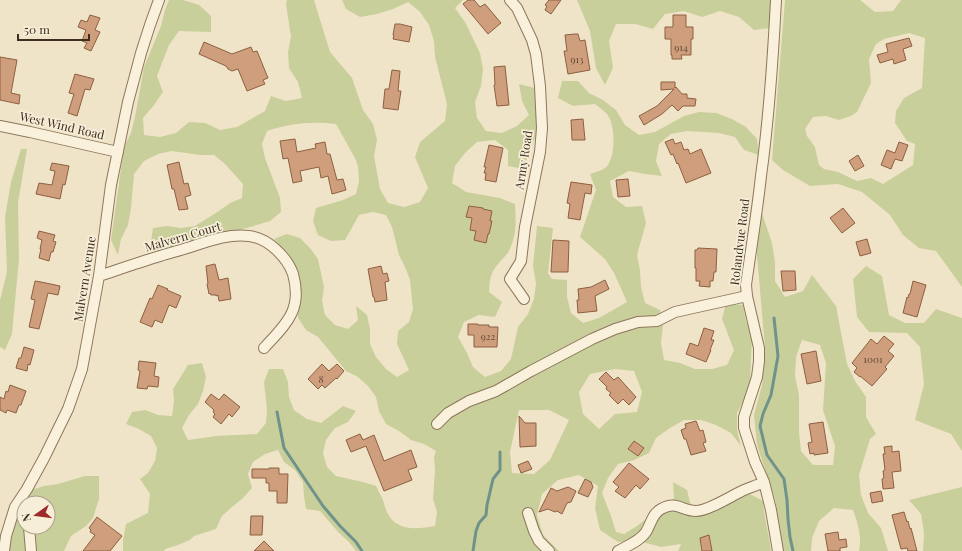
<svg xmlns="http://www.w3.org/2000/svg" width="962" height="551" font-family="'Playfair Display',serif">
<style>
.green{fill:#c9cf9b;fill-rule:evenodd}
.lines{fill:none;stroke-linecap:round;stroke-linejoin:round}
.stream{stroke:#6f938a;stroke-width:3}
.building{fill:#cf9f7d;stroke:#8d5f41}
.minor-casing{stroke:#8d765c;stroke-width:12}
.minor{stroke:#faf1dc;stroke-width:10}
.labels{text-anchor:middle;stroke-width:3.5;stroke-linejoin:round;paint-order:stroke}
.number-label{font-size:10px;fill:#624a37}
.street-label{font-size:12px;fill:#3d2e20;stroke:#f7eed8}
</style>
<rect width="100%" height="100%" fill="#f0e4c8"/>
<!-- green -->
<path class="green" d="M 169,0 L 183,0 L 199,5 L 211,16 L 211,32 L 179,31 L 169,45 L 157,76 L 163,92 L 154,105 L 143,118 L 144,135 L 160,137 L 176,133 L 189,122 L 205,123 L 220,130 L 237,127 L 265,111 L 271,96 L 286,101 L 302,98 L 298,82 L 289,68 L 288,52 L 291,37 L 286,4 L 287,0 L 314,0 L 330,52 L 352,78 L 363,110 L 373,124 L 377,140 L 374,156 L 380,189 L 388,203 L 404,207 L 420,202 L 428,188 L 415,157 L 420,142 L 445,121 L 447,104 L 435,57 L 434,41 L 429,25 L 420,12 L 408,2 L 393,9 L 377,14 L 360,17 L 346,9 L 342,0 L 463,0 L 455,8 L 465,22 L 480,53 L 483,69 L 481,86 L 475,102 L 477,118 L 486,131 L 502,133 L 517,126 L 529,115 L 522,101 L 519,84 L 535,88 L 539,121 L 535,137 L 529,153 L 524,169 L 508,166 L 508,150 L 495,140 L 477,142 L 465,153 L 455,166 L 452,183 L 466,192 L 500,198 L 515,204 C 516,221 517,235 509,251 C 507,255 502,259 499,263 C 490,273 490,279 489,292 L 502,302 L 495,317 L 479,315 L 464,322 L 458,337 L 466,351 L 473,367 L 485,377 L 501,371 L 511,359 L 518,327 L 528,314 L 534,299 L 536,283 L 533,266 L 537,226 L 553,228 L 548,273 L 552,279 L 567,280 L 567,297 L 571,313 L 583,323 L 599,318 L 627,302 L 614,273 L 605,259 L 580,237 L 596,190 L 590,174 C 595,172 601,171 605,168 C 616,160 616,125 607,114 C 604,111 599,107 595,104 L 573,106 L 558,98 L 562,81 L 578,81 L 589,93 L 603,100 L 616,110 L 625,125 L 639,135 L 655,132 L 684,116 L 699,112 L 716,113 L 732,119 L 746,127 L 757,139 L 759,155 L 744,150 L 735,137 L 719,133 L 687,131 L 671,134 L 659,144 L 656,161 L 662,176 L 645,174 L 629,171 L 610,181 L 613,197 L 626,207 L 642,206 L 646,223 L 637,255 L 640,270 L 641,287 L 645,303 L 660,310 L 663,326 L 661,343 L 664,360 L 680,363 L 695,369 L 712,369 L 727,365 L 734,350 L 722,319 L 726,303 L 743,305 L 746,321 L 752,337 L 750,383 L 745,398 L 737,413 L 737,430 L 741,446 L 731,433 L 716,425 L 701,420 L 684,420 L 670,428 L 656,438 L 649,453 L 634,460 L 618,464 L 608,478 L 602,493 L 611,516 L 616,532 L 624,534 L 637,526 L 650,516 L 666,512 L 674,498 L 673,482 L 687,490 L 691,506 L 706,514 C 721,508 735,502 748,493 L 763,501 C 764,518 769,534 771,551 L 678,551 L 681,544 L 661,547 L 639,541 L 618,542 L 600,530 L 595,508 L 598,486 L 579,475 L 558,480 L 542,494 L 537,515 L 543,535 L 559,551 L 356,551 L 349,542 L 339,533 L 320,511 L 306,509 L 304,496 L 303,482 L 295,470 L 284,462 L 278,450 L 265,454 L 253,462 L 248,474 L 252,488 L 243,498 L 232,507 L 222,516 L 216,529 L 194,536 L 190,540 L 178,545 L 165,549 L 164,551 L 123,551 L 123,540 L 126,524 L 148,513 L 150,494 L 140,479 L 148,473 L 155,461 L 157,448 L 151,436 L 139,429 L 126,424 L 132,412 L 145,410 L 158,415 L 172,416 L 174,402 L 173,389 L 188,365 L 202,363 L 206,377 L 203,391 L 198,404 L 189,415 L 182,428 L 188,440 L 216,436 L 257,434 L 266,423 L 267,410 L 264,382 L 269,369 L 283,369 L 288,382 L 289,397 L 294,410 L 307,419 L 321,423 L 343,406 L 356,411 L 348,422 L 335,428 L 326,440 L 323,453 L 327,467 L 336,476 L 363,482 L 376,486 C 378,491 381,495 383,500 C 384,504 385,508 387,512 C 396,532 417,529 435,526 L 437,512 L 433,499 L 435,470 L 434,457 L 436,451 L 424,444 L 411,440 L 399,431 L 386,424 L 379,411 L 376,397 L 368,386 L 358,377 L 346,371 L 337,360 L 318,337 L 306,330 L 298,318 L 298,305 L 290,261 L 283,249 L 274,239 L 287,234 L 300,238 L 310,248 L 318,259 L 324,287 L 322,301 L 325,315 L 335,325 L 348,329 L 358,320 L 356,306 L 367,315 L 370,329 L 370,344 L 376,357 L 386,369 L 397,377 L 409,370 L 397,344 L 398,331 L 409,322 L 413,309 L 410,280 L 405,267 L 399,255 L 392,227 L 386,215 L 373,212 L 359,215 L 345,240 L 331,241 L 318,235 L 313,221 L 316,208 L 343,200 L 356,194 L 359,181 L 358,167 L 356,160 L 336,124 C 311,121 291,123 267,131 L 262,144 L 265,158 L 280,198 L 281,212 L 270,221 L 243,229 L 146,255 L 151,242 L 153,228 L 167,226 L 181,228 L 195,226 L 219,211 L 230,203 L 242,198 L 243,184 L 225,164 L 214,155 L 200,155 L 172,151 L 158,154 L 144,161 L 134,174 L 131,208 L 128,225 L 121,239 L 118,255 L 111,240 L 124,147 L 131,133 L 135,117 L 144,67 L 161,26 L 165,10 ZM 615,369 L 634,371 L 642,392 L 637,412 L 615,414 L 599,429 L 583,414 L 579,392 L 590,374 ZM 519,410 L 549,410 L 569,420 L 550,460 L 534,474 L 512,473 L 510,452 Z
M 577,0 L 773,0 L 770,28 L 754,30 L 739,17 L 720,11 L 702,17 L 684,11 L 665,14 L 653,29 L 635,24 L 616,24 L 609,41 L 613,68 L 605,85 L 596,68 L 590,31 Z
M 785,0 L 860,0 L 875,12 L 893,11 L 901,0 L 962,0 L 962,287 L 936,251 L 919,248 L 903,235 L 890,215 L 862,192 L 838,184 L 810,186 L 783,170 L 772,160 ZM 909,33 L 925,38 L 922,88 L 904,98 L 896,111 L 895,123 L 907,141 L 915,144 L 913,165 L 883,184 L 871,178 L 857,181 L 838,172 L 824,169 L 819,165 L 815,147 L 807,136 L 805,129 L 813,117 L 826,116 L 839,120 L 851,116 L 857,112 L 871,83 L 869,59 L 876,44 L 884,39 Z
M 21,149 L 27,149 L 18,203 L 19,259 L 12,334 L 5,350 L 0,347 L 0,300 L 7,272 L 5,217 L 11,182 Z
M 760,207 L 772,243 L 775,262 L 775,281 L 785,297 L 803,291 L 812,275 L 836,306 L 847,364 L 855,381 L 866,397 L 866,417 L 876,434 L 870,439 L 859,475 L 861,495 L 868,513 L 881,528 L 888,551 L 859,551 C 862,536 858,524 853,510 L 834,508 L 819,521 L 812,538 L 811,551 L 783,551 L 775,499 L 757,445 L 754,415 L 762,385 L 765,348 L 756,244 ZM 802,340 L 820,345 L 826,363 L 823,410 L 835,446 L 833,465 L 813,465 L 801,451 L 799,432 L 799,395 L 795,376 L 796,357 Z
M 866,266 L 882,276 L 889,315 L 905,323 L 924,323 L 936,309 L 962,318 L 962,451 L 951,434 L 915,420 L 924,384 L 920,347 L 907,333 L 869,332 L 857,317 L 853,279 Z
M 85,476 L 99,476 L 99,499 L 93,518 L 86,526 L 71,536 L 64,551 L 9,551 C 10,532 15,520 24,503 L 24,527 L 48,527 L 48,503 L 24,503 L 31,490 L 44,486 L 58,484 Z
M 962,487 L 962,551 L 923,551 L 924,533 L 921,514 L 909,500 Z"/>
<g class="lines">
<!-- stream -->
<path class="stream" d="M 774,318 L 778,356 L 771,395 L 763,414 L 760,426 L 767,455 L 784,479 L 787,500 L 788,519 L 790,537 L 793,551
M 277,412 L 284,448 L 323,506 L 340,526 L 356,542 L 362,551
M 473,551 L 476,531 L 479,523 L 486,515 L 487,505 L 493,479 L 500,470 L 500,452"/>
</g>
<!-- building -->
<path class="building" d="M 468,0 L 474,0 L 480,7 L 485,4 L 501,23 L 488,34 L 463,4 Z
M 549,0 L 561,0 L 551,14 L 545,10 L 547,6 L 545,5 Z
M 90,15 L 100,18 L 95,30 L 100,32 L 91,51 L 84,48 L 87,43 L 82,41 L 86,30 L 78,27 L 81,20 L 87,22 Z
M 673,15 L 686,15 L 686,27 L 693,27 L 693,39 L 691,39 L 691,55 L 681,55 L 682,59 L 672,59 L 672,55 L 671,55 L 671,39 L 665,39 L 665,27 L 673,27 Z
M 395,24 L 400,24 L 412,27 L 409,42 L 393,39 L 394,35 L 393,35 Z
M 575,34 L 578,34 L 580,41 L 585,40 L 590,70 L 568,74 L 564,51 L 567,51 L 565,35 Z
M 909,38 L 912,46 L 903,49 L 906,60 L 894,64 L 893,59 L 880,63 L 877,55 L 888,52 L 886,44 Z
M 204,42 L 232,54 L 251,47 L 253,52 L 257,51 L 268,78 L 263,80 L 265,84 L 247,91 L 238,69 L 232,71 L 228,69 L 226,66 L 199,54 Z
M 0,57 L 17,60 L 11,93 L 20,95 L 19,104 L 0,100 Z
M 505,66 L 509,105 L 497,106 L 494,85 L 495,85 L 494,67 Z
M 392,70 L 400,71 L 398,91 L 401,91 L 398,110 L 383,108 L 385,89 L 389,89 Z
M 75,74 L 94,79 L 90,90 L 85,89 L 77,116 L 68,113 L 74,94 L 69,93 Z
M 661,82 L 675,82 L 675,88 L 676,87 L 682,94 L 687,94 L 687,98 L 696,99 L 695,106 L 683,106 L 678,111 L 672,105 L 662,114 L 644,125 L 639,116 L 657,106 L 674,89 L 661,90 Z
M 583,119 L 585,140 L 572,140 L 571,120 Z
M 295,139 L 297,152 L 316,148 L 315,144 L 325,142 L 327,154 L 330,154 L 337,180 L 343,179 L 346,190 L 332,194 L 328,176 L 321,178 L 319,167 L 300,171 L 302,181 L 293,183 L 288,158 L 283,159 L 280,141 Z
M 673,139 L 675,144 L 681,142 L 684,150 L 688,149 L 690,154 L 701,149 L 711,173 L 686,183 L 678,163 L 677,164 L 673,154 L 671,155 L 665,142 Z
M 899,142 L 908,145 L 902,161 L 895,159 L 891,169 L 881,165 L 887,150 L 895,153 Z
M 489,145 L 503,148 L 496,182 L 485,180 L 486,173 L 484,173 L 486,167 L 484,167 Z
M 858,155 L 864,166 L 855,171 L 849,161 Z
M 179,162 L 184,184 L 188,183 L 191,195 L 185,197 L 188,209 L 179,210 L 174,189 L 172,189 L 167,165 Z
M 52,163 L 69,166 L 65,185 L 63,184 L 60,199 L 36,194 L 39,183 L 52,185 L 55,171 L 50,170 Z
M 628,179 L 630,196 L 618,197 L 616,180 Z
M 571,182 L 592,185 L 591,194 L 585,193 L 580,220 L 568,218 L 570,204 L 567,203 Z
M 469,206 L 483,208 L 483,209 L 492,211 L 490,221 L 492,221 L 489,234 L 488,234 L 486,243 L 474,240 L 476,231 L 470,230 L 472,218 L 466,217 Z
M 843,208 L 855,223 L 842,233 L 830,218 Z
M 39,231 L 55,235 L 53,241 L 56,242 L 53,252 L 51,252 L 49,261 L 39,258 L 41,249 L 40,249 L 42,240 L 37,238 Z
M 867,239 L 871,253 L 860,256 L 856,242 Z
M 553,240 L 569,241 L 568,272 L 551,272 Z
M 698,248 L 717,249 L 716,272 L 714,272 L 713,281 L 710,281 L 710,287 L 699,286 L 700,281 L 696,281 L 696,268 L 695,268 L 695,250 L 697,250 Z
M 215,264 L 219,280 L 228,278 L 231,299 L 219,301 L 218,295 L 216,296 L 216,295 L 211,295 L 210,293 L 209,294 L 207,284 L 208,284 L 206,266 Z
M 381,266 L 383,274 L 387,273 L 389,281 L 385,282 L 387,300 L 375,302 L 374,297 L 373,297 L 368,269 Z
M 781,271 L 795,271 L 796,290 L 783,291 Z
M 605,280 L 609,289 L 595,296 L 597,311 L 578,313 L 577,300 L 579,300 L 578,289 L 591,287 Z
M 35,281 L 41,282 L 60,286 L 58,295 L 48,293 L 39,329 L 29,327 L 35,300 L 31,299 Z
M 913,281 L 926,285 L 917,317 L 903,313 L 907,297 L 908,298 L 909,294 L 910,294 Z
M 158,285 L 168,289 L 167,290 L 181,296 L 176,308 L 169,305 L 162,323 L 155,320 L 152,327 L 140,322 L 150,298 L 152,299 Z
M 468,324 L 478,324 L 478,325 L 489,325 L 489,327 L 498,327 L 497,347 L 474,347 L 474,335 L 468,335 Z
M 704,328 L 714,331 L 711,340 L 714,340 L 710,350 L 711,350 L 706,362 L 686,354 L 690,343 L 698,346 Z
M 884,336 L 894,344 L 888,351 L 894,356 L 885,367 L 887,369 L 872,386 L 860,376 L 860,377 L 854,372 L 857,368 L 852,363 L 871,339 L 877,344 Z
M 24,347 L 34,350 L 30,365 L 28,364 L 27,371 L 16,368 L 19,358 L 21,358 Z
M 816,351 L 821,381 L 807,384 L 801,354 Z
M 139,361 L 156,363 L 154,376 L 159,377 L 158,387 L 148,386 L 147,389 L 137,388 L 140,371 L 138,370 Z
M 322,364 L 329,371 L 337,364 L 344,371 L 337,379 L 336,378 L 325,388 L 322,385 L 318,389 L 308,379 Z
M 606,372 L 614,380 L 618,377 L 636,397 L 629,405 L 623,399 L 618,404 L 609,395 L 611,393 L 606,389 L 607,387 L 599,379 Z
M 10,385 L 26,391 L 21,405 L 19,405 L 16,413 L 7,410 L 6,413 L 0,410 L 0,397 L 4,399 L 6,391 L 8,392 Z
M 211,394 L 219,400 L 224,394 L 240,407 L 232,417 L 229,414 L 221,424 L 213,417 L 215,414 L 213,412 L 214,410 L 205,402 Z
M 519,416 L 525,423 L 536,423 L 536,446 L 520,447 Z
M 696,421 L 700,431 L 703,430 L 706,442 L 703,443 L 706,451 L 691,455 L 686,439 L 684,439 L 681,430 L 686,428 L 685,424 Z
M 823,422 L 828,453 L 814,455 L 814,453 L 810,454 L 808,443 L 812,442 L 809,424 Z
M 360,434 L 363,440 L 374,435 L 384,461 L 411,450 L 417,467 L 408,470 L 412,480 L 384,491 L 366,446 L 351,452 L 346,440 Z
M 634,441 L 644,448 L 638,456 L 628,449 Z
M 892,446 L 892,452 L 899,451 L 901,471 L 892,472 L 894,488 L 883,489 L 882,479 L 884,478 L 883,471 L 885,470 L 883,454 L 885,454 L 884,447 Z
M 528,461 L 532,469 L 521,473 L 518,465 Z
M 629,463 L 649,479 L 640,489 L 636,485 L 625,498 L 615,491 L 619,487 L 613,482 Z
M 269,468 L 279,468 L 279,474 L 288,474 L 287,503 L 277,503 L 277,491 L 269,491 L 269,483 L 266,483 L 266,478 L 252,478 L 252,469 L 269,469 Z
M 585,479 L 591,482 L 593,487 L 588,497 L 578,493 Z
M 568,487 L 576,491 L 571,502 L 567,503 L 562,514 L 557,511 L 555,512 L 548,509 L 539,512 L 551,488 L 557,491 Z
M 881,491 L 883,501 L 872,503 L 870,493 Z
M 904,512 L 907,522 L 908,521 L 910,529 L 911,528 L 917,551 L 908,551 L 907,548 L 901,549 L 892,515 Z
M 251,516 L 263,516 L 262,535 L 250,535 Z
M 97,517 L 122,536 L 110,551 L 83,551 L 95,535 L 90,532 L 91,530 L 89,528 Z
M 838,532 L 839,540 L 846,539 L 847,547 L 840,548 L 840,551 L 828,551 L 825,534 Z
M 709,535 L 712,551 L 702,551 L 700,538 Z
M 264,541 L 274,551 L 254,551 Z"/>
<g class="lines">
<!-- minor casing -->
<g class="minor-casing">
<path id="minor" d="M 510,0 L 517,8 L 532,40 L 536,54 L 540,86 L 542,128 L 540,152 L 525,227 L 521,261 L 510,279 L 524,299
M 776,0 C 773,59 769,118 761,176 C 757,213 751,249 746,285 L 747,296 L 759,348 L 759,361 L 757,377 L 744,417 L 744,428 L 755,462 L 764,482 L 771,510 L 778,551
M 0,126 L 30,132 L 118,152
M 99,276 C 120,269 140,262 160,256 C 169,253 178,251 187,248 C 206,242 228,233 249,236 C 268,238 287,257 293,274 C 303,310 286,324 264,348
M 437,424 L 448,413 L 469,401 L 496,391 L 531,371 L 592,339 L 615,329 L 638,322 L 657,321 L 675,312 L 747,296
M 528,513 L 534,531 L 539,541 L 549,551
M 29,527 L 31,551
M 4,551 L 6,536 L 15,507 L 27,489 L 44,458 L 68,409 L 82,369 L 99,276 L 111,185 L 128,102 L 141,53 L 150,25 L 159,0
M 618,551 C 627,546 640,541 646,532 C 651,524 652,514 661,509 C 677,500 681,511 696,511 C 708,511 733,495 744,490 C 751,487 758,485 764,482"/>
</g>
<!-- minor -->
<use href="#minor" class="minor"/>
</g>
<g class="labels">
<!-- number labels -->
<g class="number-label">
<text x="681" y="51">914</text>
<text x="577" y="63">913</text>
<text x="488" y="340">922</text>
<text x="873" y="363">1001</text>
<text x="321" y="383">8</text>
</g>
<!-- street labels -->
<g class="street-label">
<text transform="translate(62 126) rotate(13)" y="4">West Wind Road</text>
<text transform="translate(524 160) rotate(-81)" y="4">Army Road</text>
<text transform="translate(183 237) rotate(-16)" y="4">Malvern Court</text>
<text transform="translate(740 242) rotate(-83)" y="4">Rolandvue Road</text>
<text transform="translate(85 279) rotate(-81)" y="4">Malvern Avenue</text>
</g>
</g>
<!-- north arrow -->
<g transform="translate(36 515) rotate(256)"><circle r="19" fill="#f7eed8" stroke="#ada18e"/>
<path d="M0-3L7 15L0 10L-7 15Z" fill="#9e2a2b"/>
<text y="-6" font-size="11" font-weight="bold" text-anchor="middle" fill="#3d2e20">N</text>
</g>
<!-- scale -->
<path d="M18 34v6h71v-6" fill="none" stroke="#3d2e20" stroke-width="2"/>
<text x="24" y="34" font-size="12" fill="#3d2e20" stroke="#f7eed8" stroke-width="3" paint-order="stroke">50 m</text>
</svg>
